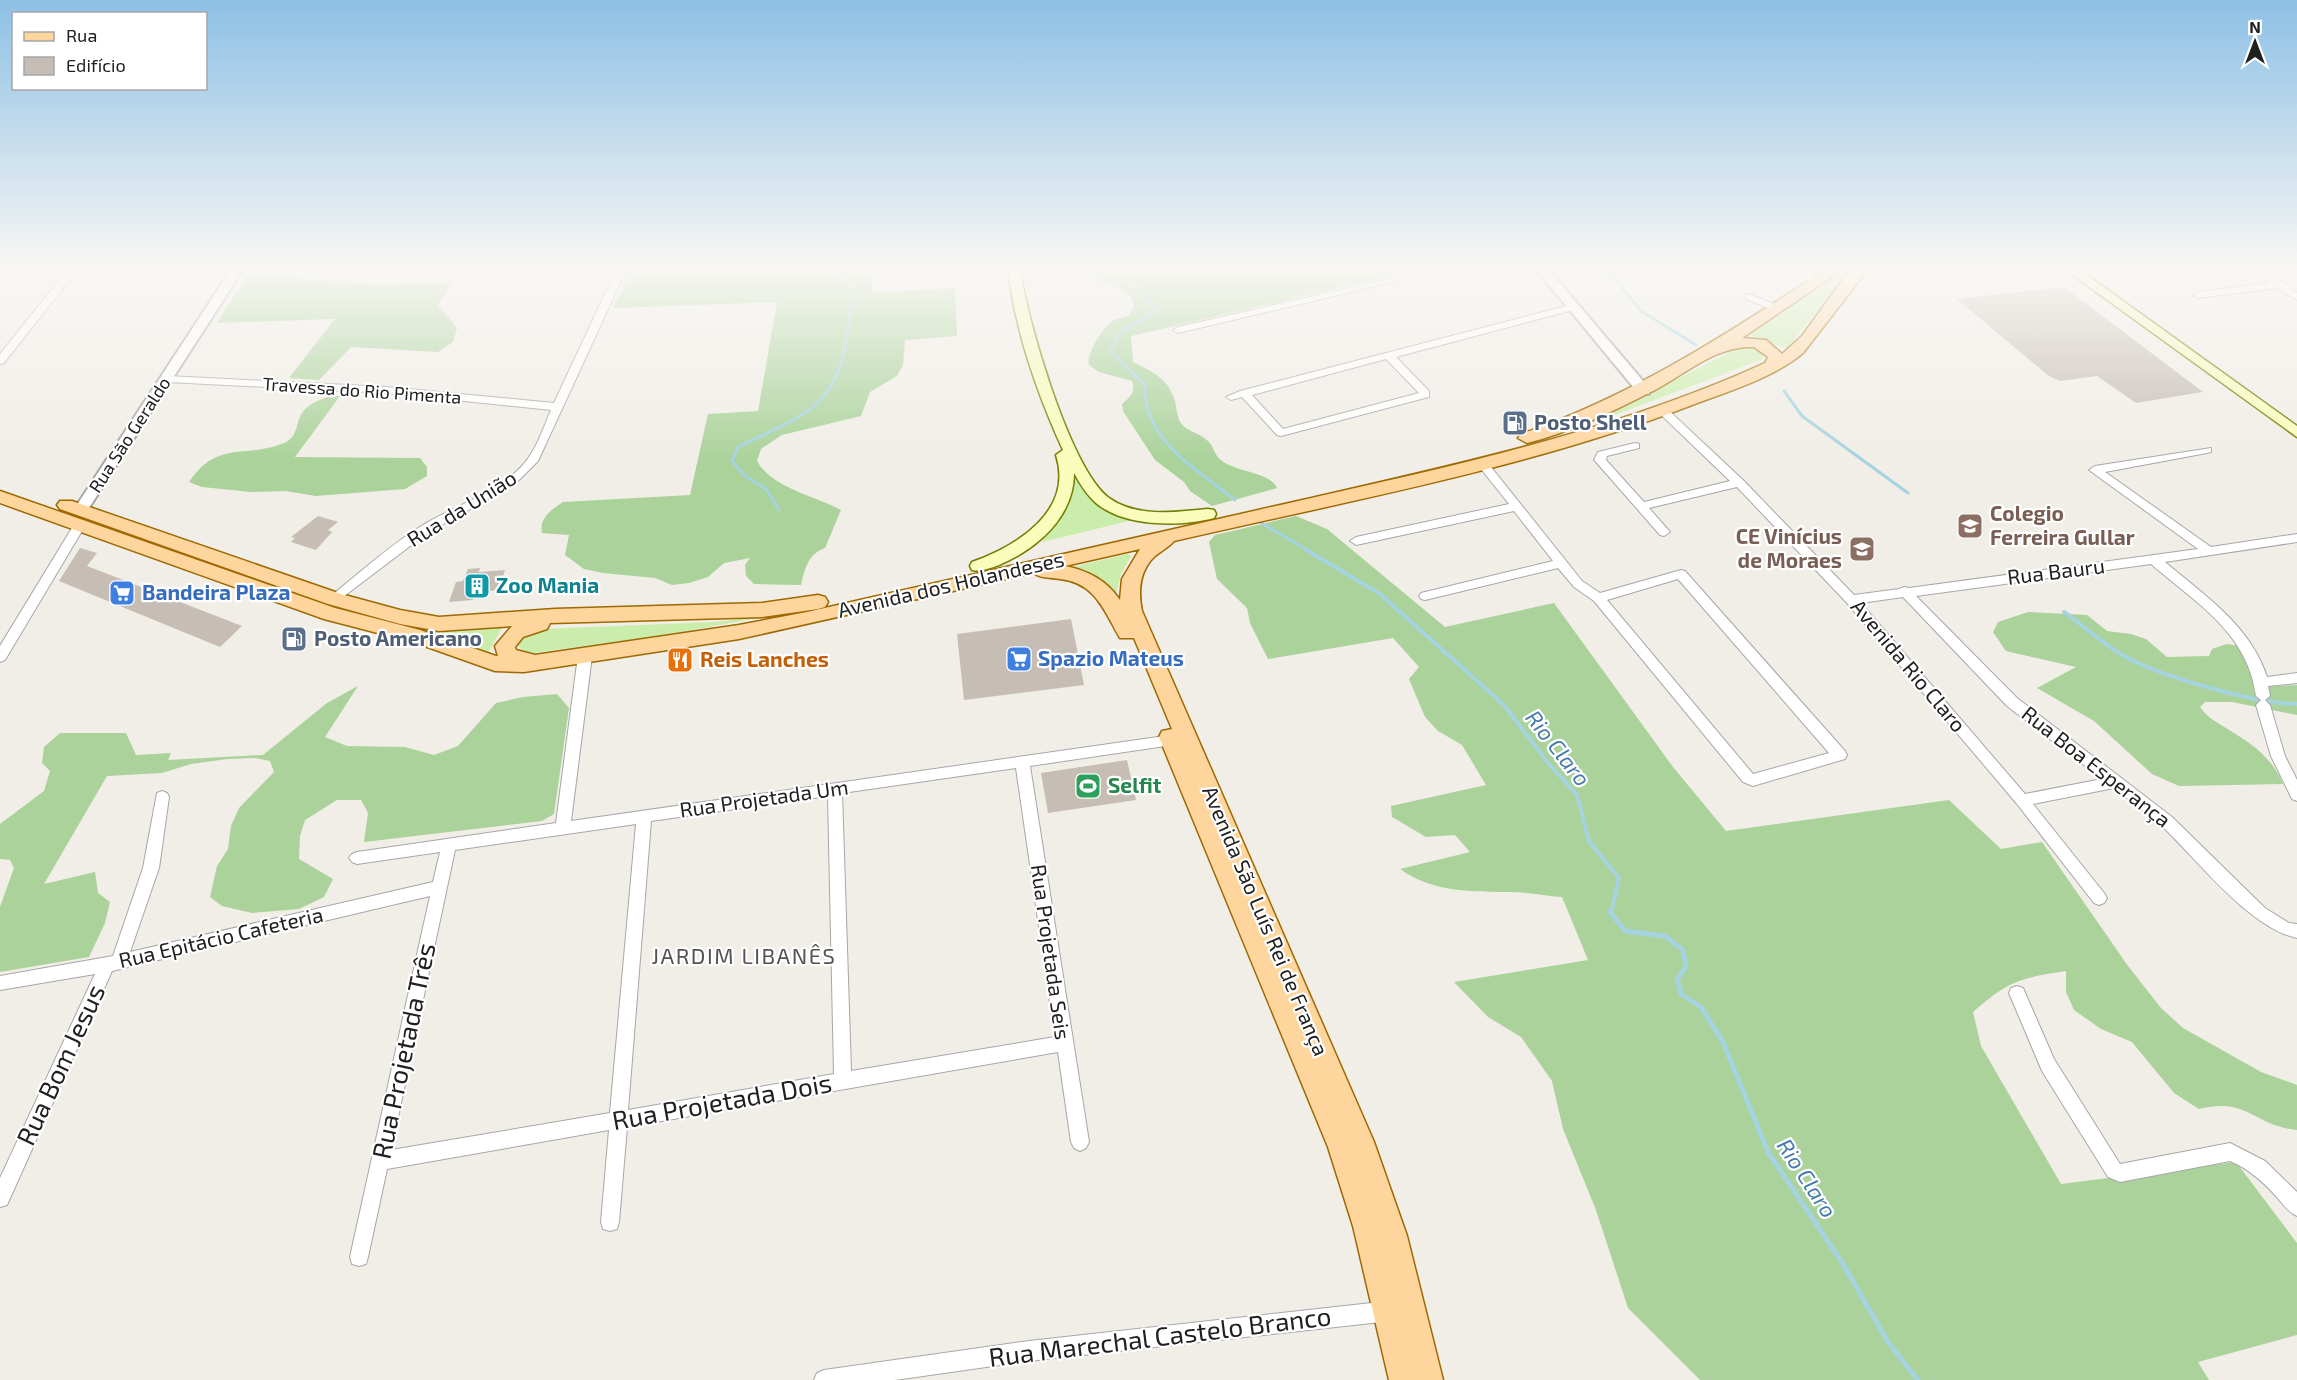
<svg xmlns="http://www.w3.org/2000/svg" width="2297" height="1380" font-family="'Exo 2',sans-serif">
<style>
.grass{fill:#cbedab}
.forest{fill:#aad29a}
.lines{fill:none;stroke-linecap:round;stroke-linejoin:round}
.stream-far2{stroke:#a5d3e0;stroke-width:3}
.stream-far1{stroke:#a5d3e0;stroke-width:4}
.stream{stroke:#a5d3e0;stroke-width:5}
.building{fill:#c6bdb5}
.minor-casing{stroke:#a7a7a7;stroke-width:2}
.tertiary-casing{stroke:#a7a7a7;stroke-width:4}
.secondary-casing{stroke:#717f00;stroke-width:3}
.primary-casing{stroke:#9d6900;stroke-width:3}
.minor{fill:#fff;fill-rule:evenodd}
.tertiary{fill:#fff;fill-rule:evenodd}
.secondary{fill:#f9fcba;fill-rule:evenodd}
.primary{fill:#ffd59e;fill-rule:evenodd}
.labels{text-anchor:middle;stroke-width:4.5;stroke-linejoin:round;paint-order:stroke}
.far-street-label{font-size:18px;fill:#202020;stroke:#fff}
.service-label{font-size:21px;font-weight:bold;fill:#4e5e75;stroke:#fff;text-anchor:start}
.street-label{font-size:21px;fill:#202020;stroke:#fff}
.education-label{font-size:21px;font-weight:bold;fill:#785e54;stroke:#fff;text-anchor:start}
.culture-label{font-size:21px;font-weight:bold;fill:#0d838f;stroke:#fff;text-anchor:start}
.shop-label{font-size:21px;font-weight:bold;fill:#366cbe;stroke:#fff;text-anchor:start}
.food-label{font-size:21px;font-weight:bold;fill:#c56008;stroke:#fff;text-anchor:start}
.leisure-label{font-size:21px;font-weight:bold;fill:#27864d;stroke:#fff;text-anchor:start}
.water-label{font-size:22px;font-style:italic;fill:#457aad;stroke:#fff}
.neighbourhood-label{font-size:22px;letter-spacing:1.5px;fill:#535353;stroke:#fff}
.near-street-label{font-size:26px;fill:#202020;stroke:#fff}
</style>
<rect width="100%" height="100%" fill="#f1eee7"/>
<!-- grass -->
<path class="grass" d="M 1844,270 L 1847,272 L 1787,349 L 1747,334 Z
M 1752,347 L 1764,353 L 1763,359 L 1583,427 L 1738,348 Z
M 1074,476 L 1094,500 L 1133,520 L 1042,542 L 1059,519 Z
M 1128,554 L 1131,556 L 1121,574 L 1116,595 L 1112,596 L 1101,578 L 1073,567 Z
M 786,613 L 658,636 L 534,653 L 524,652 L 518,646 L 523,637 L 540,629 L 715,622 Z
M 503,626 L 488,653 L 421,632 L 427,629 Z"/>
<!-- forest -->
<path class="forest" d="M 632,268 L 870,268 L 873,293 L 955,288 L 957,336 L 905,340 L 903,365 L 897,376 L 870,392 L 861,416 L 782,435 L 761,449 L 757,461 C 772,488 816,496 841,510 L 825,548 C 808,554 805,568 801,585 L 754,584 L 746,576 L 745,565 L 750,558 L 724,563 L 708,577 L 689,583 L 672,585 L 655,578 L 603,573 L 584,569 L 565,555 L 569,535 L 542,533 C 539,518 551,510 563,502 L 690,495 L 708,414 L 758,411 L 777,302 L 613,308 Z
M 1096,268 L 1426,268 L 1131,336 L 1133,362 C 1153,372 1168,378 1175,401 C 1176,407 1177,414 1179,420 C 1185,432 1199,432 1208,441 C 1214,446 1214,455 1221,460 C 1236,473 1269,471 1277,488 L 1212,506 L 1190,491 L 1184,482 L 1155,460 L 1123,411 L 1122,404 C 1130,397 1136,392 1132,381 L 1099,372 L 1089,365 C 1086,354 1103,326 1114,320 C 1118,318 1124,317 1129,316 C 1144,293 1117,287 1099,281 Z
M 248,274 L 379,285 L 451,283 L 438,305 L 457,328 L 453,342 L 438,352 L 351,347 L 319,380 L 289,378 L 335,319 L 217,323 Z
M 330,396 L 340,396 L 295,457 L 420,458 L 427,467 L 427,476 L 405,489 L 316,496 L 285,491 L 251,492 L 202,487 L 189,482 C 218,439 245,459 284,443 C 299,436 295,424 302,413 C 309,403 320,400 330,396 Z
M 1296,516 L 1327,529 L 1445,627 L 1554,603 L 1673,767 L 1726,831 L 1949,800 L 2001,849 L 2042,842 L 2128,966 L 2161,1008 L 2183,1028 L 2261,1072 L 2297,1085 L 2297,1130 C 2253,1126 2249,1097 2199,1109 L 2174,1093 L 2132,1042 L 2101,1029 L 2074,1010 L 2066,992 L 2066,971 C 2020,978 2008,981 1973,1012 L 1981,1046 L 2061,1184 L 2236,1162 L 2297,1243 L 2297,1335 L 2198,1362 L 2209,1380 L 1700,1380 L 1628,1308 L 1596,1210 L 1563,1129 L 1552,1081 L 1521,1037 L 1488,1017 L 1454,982 L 1588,960 L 1562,897 C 1545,896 1528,892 1511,892 C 1473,892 1431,892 1400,869 L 1470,852 L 1455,835 L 1426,837 L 1392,817 L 1391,806 L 1486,785 L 1462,745 L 1438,731 L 1425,717 L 1409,679 L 1419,667 L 1393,638 L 1268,659 L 1250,623 L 1247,608 L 1217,579 L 1209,542 L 1215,535 Z
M 2028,612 L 2087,615 L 2107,631 L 2131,634 L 2146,639 L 2167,657 L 2209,656 L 2212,649 L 2227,644 L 2239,646 L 2254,678 L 2275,686 L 2297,685 L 2297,715 L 2232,702 L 2205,702 L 2200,707 C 2207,717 2216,722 2226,728 C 2252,744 2271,756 2283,784 L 2179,786 L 2152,774 L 2094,721 L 2037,688 L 2076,667 L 2006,651 L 1993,632 L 1998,622 Z
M 358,686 L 325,737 L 347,746 L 405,747 L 434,755 L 458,746 L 496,703 L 523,697 L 557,694 L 569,708 L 554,814 L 542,821 L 364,842 L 368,813 L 361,800 L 337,800 L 305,820 L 300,836 L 299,859 L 333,879 L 324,897 L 299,909 L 252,913 L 222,906 L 210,897 L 217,866 L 228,849 L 231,826 L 239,808 L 274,772 L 270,761 L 255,758 L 227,759 L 191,764 L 162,773 L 107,776 L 44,884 L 95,872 L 98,893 L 110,902 L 105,923 L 89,957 L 0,972 L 0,907 L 14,868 L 10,860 L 0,859 L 0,824 L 44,791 L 50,771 L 42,763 L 44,747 L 60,733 L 126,733 L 136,755 L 171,753 L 168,760 L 263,755 L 327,703 Z"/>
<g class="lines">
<!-- stream-far2 -->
<path class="stream-far2" d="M 1137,268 L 1134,285 L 1157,309 C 1138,327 1118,322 1111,352 L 1145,385 C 1143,441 1196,468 1235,500
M 1600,268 L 1615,279 L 1641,311 L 1696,345
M 1784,391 L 1802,416 L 1908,493
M 779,510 L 766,489 L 745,476 L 732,461 L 738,447 C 808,413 840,407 849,322 C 852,290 861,292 831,268
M 1260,522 L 1307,550"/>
<!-- stream-far1 -->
<path class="stream-far1" d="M 1305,549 L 1380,594 L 1504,705 L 1548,763 L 1577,795 L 1589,841 L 1619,878 L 1611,913
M 2064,612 C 2084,626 2103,644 2124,656 C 2159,676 2257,704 2297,704"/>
<!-- stream -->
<path class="stream" d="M 1610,912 L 1625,931 L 1665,936 L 1683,950 L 1686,966 L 1677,980 L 1681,994 L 1701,1007 L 1723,1042 L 1768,1152 L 1843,1264 L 1888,1342 L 1918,1380"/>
</g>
<!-- building -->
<path class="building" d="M 2064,287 L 2203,392 L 2136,403 L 2097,376 L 2060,381 L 2049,376 L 1957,299 Z
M 318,516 L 338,522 L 328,530 L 332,532 L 316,550 L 291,542 L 295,538 L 291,537 Z
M 80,548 L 97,553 L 87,566 L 242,626 L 220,647 L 59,581 Z
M 480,568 L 479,572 L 505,570 L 499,590 L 476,592 L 473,600 L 449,602 L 456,582 L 463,581 L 468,569 Z
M 1071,619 L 1084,685 L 964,700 L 957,634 Z
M 1127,760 L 1136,800 L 1048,813 L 1041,773 Z"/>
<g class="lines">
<!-- minor casing -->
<g class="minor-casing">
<path id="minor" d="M 69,268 L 79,268 L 4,363 L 0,364 L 0,354 Z
M 503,268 L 513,268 L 507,277 L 499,275 Z
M 617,268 L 627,268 L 538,461 L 516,483 L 426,534 L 335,603 L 329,599 L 331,596 C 359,573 387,548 418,528 C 451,507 494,495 521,467 C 536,452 543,428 551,410 L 387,393 L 167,382 L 162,379 L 167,376 L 387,387 L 554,403 Z
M 1437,268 L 1453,268 L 1178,333 L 1173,330 L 1178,327 Z
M 1793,268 L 1803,268 L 1819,283 L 1811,285 Z
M 2248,268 C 2266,267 2282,283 2297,293 L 2297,300 L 2277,288 L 2198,298 L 2193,295 L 2198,292 L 2270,283 Z
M 1749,294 L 1779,306 L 1781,308 L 1773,310 L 1746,299 L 1746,295 Z
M 1574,304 L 1579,307 L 1577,309 L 1396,357 L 1429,391 L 1429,397 L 1281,436 L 1277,435 L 1242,397 L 1231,400 L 1226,397 L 1240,391 ZM 1386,359 L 1419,393 L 1283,429 L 1252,395 Z
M 1661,406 L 1665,407 L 1743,480 L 1854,595 L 1899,589 L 1904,587 L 1909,588 L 2198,549 L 2089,470 L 2095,466 L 2211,448 L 2211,452 L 2207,453 L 2105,472 L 2211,547 L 2297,534 L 2297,542 L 2165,562 C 2204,595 2251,626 2267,677 L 2297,673 L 2297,683 L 2268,686 L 2270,696 L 2265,700 L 2270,705 L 2285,756 L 2297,780 L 2297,801 L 2292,799 L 2271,756 L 2256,705 L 2261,700 L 2256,696 C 2248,633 2196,603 2151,564 L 1916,596 L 2017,698 L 2172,817 L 2265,908 L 2289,923 L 2297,924 L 2297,938 C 2251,929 2198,861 2164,828 C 2149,813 2130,801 2114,788 L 2033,804 L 2104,893 L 2107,898 L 2104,903 L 2099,905 L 2094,903 L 2017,804 L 1847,603 L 1737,487 L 1649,508 L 1670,532 L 1664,536 L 1660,535 L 1596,462 L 1594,460 L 1598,452 L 1635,443 L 1639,444 L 1639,448 L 1607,456 L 1606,460 L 1644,502 L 1730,481 L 1657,411 L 1657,407 ZM 1903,597 L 2007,706 L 2102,779 L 2025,794 L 1861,603 Z
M 1483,460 L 1487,462 L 1582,581 L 1600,593 L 1681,570 L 1685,571 L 1845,751 L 1847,755 L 1845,759 L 1753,786 L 1743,782 L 1594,601 L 1574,587 L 1558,568 L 1425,600 L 1421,599 L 1419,596 L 1421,593 L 1553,561 L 1514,511 L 1356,545 L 1350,541 L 1356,537 L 1509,504 L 1477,464 ZM 1678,579 L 1829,753 L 1753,774 L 1607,600 Z
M 79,522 L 85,526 L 5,660 L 0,662 L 0,646 L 75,523 Z
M 585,651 L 592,656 L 571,821 L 1172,735 L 1177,736 L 1179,740 L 1177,744 L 1172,745 L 1030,766 L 1089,1142 L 1086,1148 L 1080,1151 L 1074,1148 L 1071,1142 L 1058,1052 L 627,1127 L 619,1222 L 617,1229 L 610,1231 L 603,1229 L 601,1222 L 609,1130 L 387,1169 L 368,1257 L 366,1264 L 359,1266 L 352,1264 L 350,1257 L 430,896 L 112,971 L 7,1205 L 0,1207 L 0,1178 L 95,974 L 0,990 L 0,976 L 113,956 L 143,868 L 157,793 L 162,791 L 167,793 L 169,797 L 159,868 L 130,952 L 433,882 L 440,852 L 357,864 L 352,862 L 349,858 L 352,854 L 357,852 L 556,823 L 578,656 ZM 1016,768 L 1055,1037 L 851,1071 L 842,793 ZM 828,796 L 834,1074 L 628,1110 L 651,821 ZM 636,824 L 610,1113 L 391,1150 L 455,850 Z
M 2017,986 L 2023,988 L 2054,1059 L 2120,1164 L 2230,1143 L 2265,1161 L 2297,1192 L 2297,1216 C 2288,1212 2283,1204 2276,1196 C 2263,1182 2248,1168 2230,1161 L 2120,1182 L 2108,1177 L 2042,1071 L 2009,993 L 2011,988 Z
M 1390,1301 L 1397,1304 L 1400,1311 L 1397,1318 L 1390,1321 L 1029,1361 L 895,1380 L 814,1380 L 817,1373 L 824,1370 L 1029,1341 Z"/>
</g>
<!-- tertiary casing -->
<g class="tertiary-casing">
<path id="tertiary" d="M 232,268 L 244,268 L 85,514 L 75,514 L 73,511 Z
M 1535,268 L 1547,268 L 1649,388 L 1649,394 L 1639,394 Z"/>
</g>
<!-- secondary casing -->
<g class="secondary-casing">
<path id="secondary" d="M 1008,268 L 1020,268 C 1026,317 1070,469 1109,498 C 1137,518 1176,512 1208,509 L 1214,510 L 1216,514 L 1214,518 C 1180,527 1124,527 1096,503 C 1087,495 1080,484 1074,473 C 1074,517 1037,549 999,565 C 990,568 981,572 972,570 L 970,566 L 972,562 C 1017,546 1074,511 1056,455 L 1063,450 C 1037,393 1015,331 1008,268 Z
M 2063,268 L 2077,268 L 2297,426 L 2297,437 Z"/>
</g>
<!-- primary casing -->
<g class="primary-casing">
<path id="primary" d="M 1828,268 L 1845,268 L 1742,338 L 1766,340 L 1782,354 L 1802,336 L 1846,275 L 1854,268 L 1869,268 L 1803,353 C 1773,378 1729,391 1692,405 C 1525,469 1347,501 1174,541 C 1169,547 1161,551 1155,556 C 1139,571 1138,591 1142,611 L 1374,1142 L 1407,1236 L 1443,1380 L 1389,1380 L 1353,1226 L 1328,1147 L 1159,737 L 1162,731 L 1172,729 L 1134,638 L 1120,638 C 1104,611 1096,583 1060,579 C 1051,577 1041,579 1034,573 L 739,639 L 524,672 L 495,671 L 416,643 L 324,619 L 0,503 L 0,491 L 335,608 L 420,630 L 496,656 L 498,656 L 495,646 L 512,626 L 439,631 L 400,624 L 328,604 L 60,509 L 57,505 L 60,501 L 72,501 L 341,594 L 400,610 L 439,617 L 555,609 L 762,603 L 818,595 L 825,597 L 828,602 L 825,607 L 818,609 L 762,617 L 550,623 L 547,629 L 523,637 L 515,647 L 516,650 L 535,655 L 739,625 L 807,612 C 971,575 1134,538 1298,501 C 1456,465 1616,431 1765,363 L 1768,357 L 1754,347 C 1717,345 1687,373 1655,390 C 1614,411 1571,432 1527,443 L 1518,438 L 1521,434 C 1633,396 1730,332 1828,268 ZM 1140,549 L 1122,579 L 1120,600 C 1106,580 1089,571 1065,566 Z"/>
</g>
<!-- minor -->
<use href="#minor" class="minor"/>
<!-- tertiary -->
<use href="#tertiary" class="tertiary"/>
<!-- secondary -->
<use href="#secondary" class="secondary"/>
<!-- primary -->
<use href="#primary" class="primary"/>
</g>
<!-- sky -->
<linearGradient id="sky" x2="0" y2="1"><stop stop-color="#8dc0e5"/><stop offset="0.58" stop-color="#f9f7f4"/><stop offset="1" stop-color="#f9f7f4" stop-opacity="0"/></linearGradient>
<rect width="2297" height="461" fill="url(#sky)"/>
<!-- icons -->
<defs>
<g id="fuel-square" transform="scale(1.35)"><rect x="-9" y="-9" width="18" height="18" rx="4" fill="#5c6f8a" stroke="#fff"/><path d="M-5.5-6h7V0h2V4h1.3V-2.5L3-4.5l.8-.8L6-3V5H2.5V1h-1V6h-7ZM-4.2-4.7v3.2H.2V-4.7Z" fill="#fff"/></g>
<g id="school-square" transform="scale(1.35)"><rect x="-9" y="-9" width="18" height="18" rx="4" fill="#8d6e63" stroke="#fff"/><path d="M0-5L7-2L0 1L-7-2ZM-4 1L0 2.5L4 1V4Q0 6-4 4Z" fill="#fff"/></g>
<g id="building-square" transform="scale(1.35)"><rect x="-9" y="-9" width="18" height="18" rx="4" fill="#0f9aa8" stroke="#fff"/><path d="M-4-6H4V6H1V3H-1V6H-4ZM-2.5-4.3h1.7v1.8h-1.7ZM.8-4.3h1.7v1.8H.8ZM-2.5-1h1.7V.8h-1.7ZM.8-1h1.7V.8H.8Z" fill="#fff"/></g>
<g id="supermarket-square" transform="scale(1.35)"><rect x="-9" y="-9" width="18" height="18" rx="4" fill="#3f7fe0" stroke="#fff"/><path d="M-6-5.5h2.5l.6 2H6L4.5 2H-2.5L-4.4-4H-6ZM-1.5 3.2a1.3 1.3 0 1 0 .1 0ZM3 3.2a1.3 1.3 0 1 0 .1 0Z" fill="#fff"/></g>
<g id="restaurant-square" transform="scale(1.35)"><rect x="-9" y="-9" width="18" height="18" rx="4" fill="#e8710a" stroke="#fff"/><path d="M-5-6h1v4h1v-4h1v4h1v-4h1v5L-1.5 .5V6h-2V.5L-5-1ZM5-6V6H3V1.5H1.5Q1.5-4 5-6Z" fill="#fff"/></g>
<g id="stadium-square" transform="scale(1.35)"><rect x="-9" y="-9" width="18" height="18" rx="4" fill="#2e9e5b" stroke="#fff"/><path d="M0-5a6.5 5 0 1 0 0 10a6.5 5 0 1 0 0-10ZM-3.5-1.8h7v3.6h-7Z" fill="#fff"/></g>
</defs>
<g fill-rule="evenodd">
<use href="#fuel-square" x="1515" y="423"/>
<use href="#school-square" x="1970" y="526"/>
<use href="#school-square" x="1862" y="549"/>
<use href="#building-square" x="477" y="586"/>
<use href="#supermarket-square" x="122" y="593"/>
<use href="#fuel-square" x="294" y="639"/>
<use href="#supermarket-square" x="1019" y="659"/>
<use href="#restaurant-square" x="680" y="660"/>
<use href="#stadium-square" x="1088" y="786"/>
</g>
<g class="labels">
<!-- far-street labels -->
<g class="far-street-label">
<text transform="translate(362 391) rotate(4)" y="6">Travessa do Rio Pimenta</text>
<text transform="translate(130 435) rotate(-57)" y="6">Rua São Geraldo</text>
</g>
<!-- service labels -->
<g class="service-label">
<text x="1534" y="430">Posto Shell</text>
<text x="314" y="646">Posto Americano</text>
</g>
<!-- street labels -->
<g class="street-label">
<text transform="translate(462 509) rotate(-32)" y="7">Rua da União</text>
<text transform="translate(2056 572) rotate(-7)" y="7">Rua Bauru</text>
<text transform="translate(951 585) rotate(-13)" y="7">Avenida dos Holandeses</text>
<text transform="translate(1908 666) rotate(50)" y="7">Avenida Rio Claro</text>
<text transform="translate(2096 767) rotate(38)" y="7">Rua Boa Esperança</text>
<text transform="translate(764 799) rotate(-8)" y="7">Rua Projetada Um</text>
<text transform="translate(1265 921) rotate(67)" y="7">Avenida São Luís Rei de França</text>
<text transform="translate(221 938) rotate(-13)" y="7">Rua Epitácio Cafeteria</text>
<text transform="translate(1050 952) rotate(82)" y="7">Rua Projetada Seis</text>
</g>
<!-- education labels -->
<g class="education-label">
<text x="1990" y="521">Colegio<tspan x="1990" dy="24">Ferreira Gullar</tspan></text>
<text x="1842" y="544" text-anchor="end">CE Vinícius<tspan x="1842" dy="24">de Moraes</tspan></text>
</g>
<!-- culture labels -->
<g class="culture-label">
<text x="496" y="593">Zoo Mania</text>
</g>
<!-- shop labels -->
<g class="shop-label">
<text x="142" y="600">Bandeira Plaza</text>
<text x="1038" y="666">Spazio Mateus</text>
</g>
<!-- food labels -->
<g class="food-label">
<text x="700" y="667">Reis Lanches</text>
</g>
<!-- leisure labels -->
<g class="leisure-label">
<text x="1108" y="793">Selfit</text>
</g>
<!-- water labels -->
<g class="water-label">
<text transform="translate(1558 748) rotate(52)" y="8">Rio Claro</text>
<text transform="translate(1807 1178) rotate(57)" y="8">Rio Claro</text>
</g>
<!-- neighbourhood labels -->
<g class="neighbourhood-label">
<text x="744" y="964">JARDIM LIBANÊS</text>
</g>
<!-- near-street labels -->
<g class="near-street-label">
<text transform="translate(404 1051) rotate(-78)" y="9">Rua Projetada Três</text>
<text transform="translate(61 1065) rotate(-65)" y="9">Rua Bom Jesus</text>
<text transform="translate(722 1102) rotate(-10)" y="9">Rua Projetada Dois</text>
<text transform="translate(1160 1337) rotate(-7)" y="9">Rua Marechal Castelo Branco</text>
</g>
</g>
<!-- legend -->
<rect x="12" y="12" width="195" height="78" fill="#ffffff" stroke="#a6a6a6" stroke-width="1.5"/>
<rect x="24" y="32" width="30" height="9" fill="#ffd59e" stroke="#a6a6a6" stroke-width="1.5"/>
<text x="66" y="42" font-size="18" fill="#202020">Rua</text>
<rect x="24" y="57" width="30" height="18" fill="#c6bdb5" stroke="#a6a6a6" stroke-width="1.5"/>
<text x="66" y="72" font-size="18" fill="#202020">Edifício</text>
<!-- north arrow -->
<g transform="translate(2255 42)" stroke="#ffffff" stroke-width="4.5" paint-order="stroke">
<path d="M0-4.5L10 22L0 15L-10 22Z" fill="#202020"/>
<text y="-9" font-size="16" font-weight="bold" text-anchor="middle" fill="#202020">N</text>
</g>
</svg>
